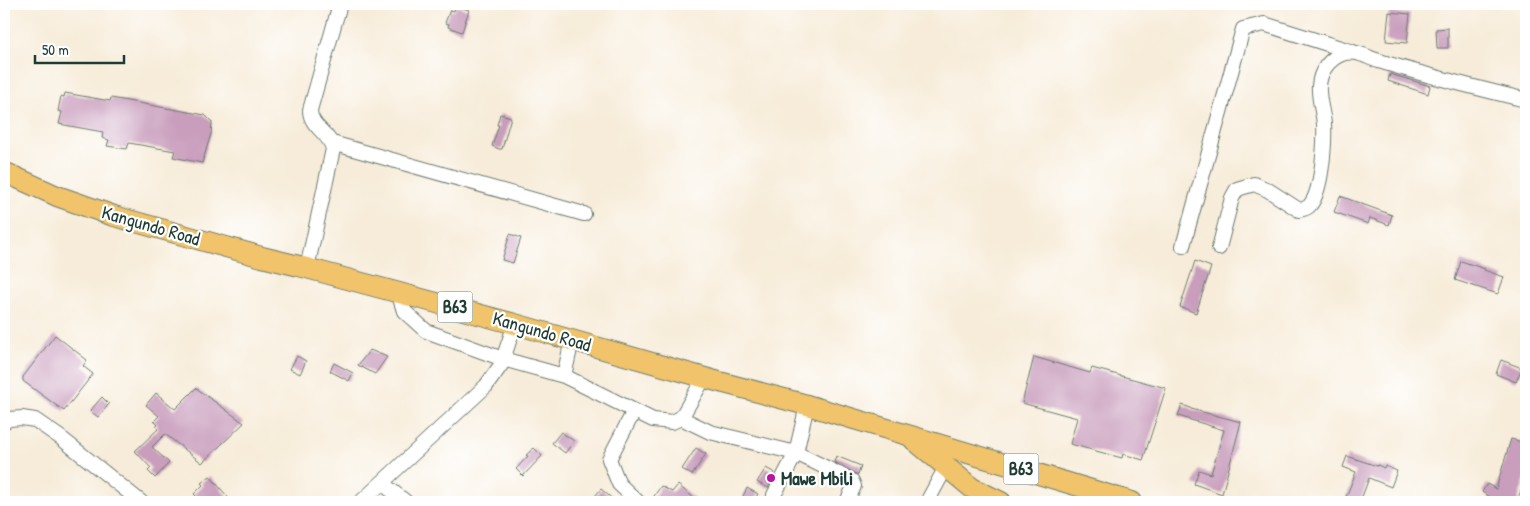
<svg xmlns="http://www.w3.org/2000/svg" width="1530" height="506" font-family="'Patrick Hand',sans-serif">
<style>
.building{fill:#c99ebd}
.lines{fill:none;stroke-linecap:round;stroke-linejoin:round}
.minor-casing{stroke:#6b7a6e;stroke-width:16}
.highway-casing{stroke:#6b7a6e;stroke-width:22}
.minor{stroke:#fff;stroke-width:14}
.highway{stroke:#f1c36a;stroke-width:20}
.poi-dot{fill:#b5179e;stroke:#fff;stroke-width:2}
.labels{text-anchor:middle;stroke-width:4.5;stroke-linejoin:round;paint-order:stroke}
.shield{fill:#fff;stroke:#627771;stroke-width:1}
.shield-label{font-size:18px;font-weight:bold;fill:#1f3d34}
.street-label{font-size:19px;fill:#1f3d34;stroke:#fff}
.poi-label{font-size:19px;font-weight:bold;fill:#1f3d34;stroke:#fff;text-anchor:start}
</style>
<rect width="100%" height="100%" fill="#fff"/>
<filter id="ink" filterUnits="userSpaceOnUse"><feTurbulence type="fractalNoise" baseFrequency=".02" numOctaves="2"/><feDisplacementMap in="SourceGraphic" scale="10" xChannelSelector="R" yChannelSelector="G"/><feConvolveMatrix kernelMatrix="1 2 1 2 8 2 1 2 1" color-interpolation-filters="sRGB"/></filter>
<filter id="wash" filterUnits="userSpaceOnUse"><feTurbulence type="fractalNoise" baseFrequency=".0096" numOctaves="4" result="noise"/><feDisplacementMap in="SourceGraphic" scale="20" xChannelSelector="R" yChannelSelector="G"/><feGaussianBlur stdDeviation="1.12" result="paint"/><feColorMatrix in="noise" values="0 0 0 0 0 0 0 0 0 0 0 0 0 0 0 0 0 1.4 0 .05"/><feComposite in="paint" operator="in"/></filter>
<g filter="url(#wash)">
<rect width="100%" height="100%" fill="#f7ecd9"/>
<g id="blocks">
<!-- building -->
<path class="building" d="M 456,6 L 469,10 L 462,32 L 448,27 L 449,24 L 445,23 L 450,10 L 454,11 Z
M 1389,12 L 1410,14 L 1407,43 L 1386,41 Z
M 1448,28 L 1448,48 L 1437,48 L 1436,29 Z
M 1390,74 L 1430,86 L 1428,94 L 1388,81 Z
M 65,93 L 110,101 L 111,98 L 205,115 L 212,122 L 211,134 L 202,163 L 173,157 L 175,151 L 129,143 L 127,149 L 107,146 L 109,140 L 102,138 L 103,132 L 59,124 L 62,112 L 58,111 L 61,96 L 64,97 Z
M 500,114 L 511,117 L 502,149 L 499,149 L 492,146 L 499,125 L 497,125 Z
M 1340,196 L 1392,215 L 1389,225 L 1370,218 L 1368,224 L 1334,212 Z
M 510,234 L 521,238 L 513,263 L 502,260 Z
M 1195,261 L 1211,267 L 1196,313 L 1180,307 Z
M 1461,261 L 1485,269 L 1484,270 L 1504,277 L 1498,294 L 1455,280 Z
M 55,335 L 87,360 L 83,366 L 93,374 L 64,411 L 23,381 L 23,377 Z
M 370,350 L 387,357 L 375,374 L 358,365 Z
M 297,356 L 306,361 L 300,374 L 290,369 Z
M 1034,357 L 1090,373 L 1092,368 L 1166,388 L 1143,460 L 1123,454 L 1122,458 L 1070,444 L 1077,418 L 1022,403 Z
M 1501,360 L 1522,368 L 1516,382 L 1496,374 Z
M 334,363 L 353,373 L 349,381 L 330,371 Z
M 196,388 L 244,423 L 202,463 L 165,434 L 152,447 L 169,463 L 155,478 L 148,471 L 151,468 L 135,451 L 158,429 L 156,427 L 158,425 L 154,421 L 159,416 L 146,405 L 156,393 L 175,409 Z
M 102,397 L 109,404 L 98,417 L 90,411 Z
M 1182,405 L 1191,408 L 1191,409 L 1241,422 L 1222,494 L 1194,484 L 1199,470 L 1211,474 L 1224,430 L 1178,416 Z
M 561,432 L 574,441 L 565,453 L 552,443 Z
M 1511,439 L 1526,443 L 1526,476 L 1517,502 L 1498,502 L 1482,492 L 1487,484 L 1496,489 Z
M 534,448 L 542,456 L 523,476 L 516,469 L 528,456 L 526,455 Z
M 696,448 L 706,454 L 692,475 L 682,469 Z
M 836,456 L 861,466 L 858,475 L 834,462 Z
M 1347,456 L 1377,466 L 1378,465 L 1384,468 L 1385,466 L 1397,471 L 1391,487 L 1369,478 L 1360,502 L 1344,502 L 1356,472 L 1343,467 Z
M 766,468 L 775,473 L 768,488 L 757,482 Z
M 210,476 L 232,502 L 202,502 L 194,494 L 203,485 L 201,483 Z
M 678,485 L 699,502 L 650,502 L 661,486 L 672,492 Z
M 747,488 L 758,494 L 753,502 L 743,496 Z
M 601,489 L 616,502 L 590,502 Z"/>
</g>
</g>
<g filter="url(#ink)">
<use href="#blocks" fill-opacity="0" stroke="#6b7a6e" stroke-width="1"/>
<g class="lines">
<!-- minor casing -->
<g class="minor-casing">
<path id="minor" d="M 332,143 L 584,214
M 1183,246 L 1243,29 L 1264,24 L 1353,52
M 1219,248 L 1232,198 L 1237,189 L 1254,184 L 1268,190 L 1299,210 C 1303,209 1307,209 1310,205 C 1322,191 1325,143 1324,124 C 1323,112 1318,98 1319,86 C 1320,71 1329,59 1342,54 C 1355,49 1366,57 1379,61 C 1427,76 1477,88 1526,100
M 307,268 L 333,149 C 330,133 310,127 310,110 L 340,4
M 398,292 L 404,311 L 426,331 L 503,359 L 564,376 L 653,420 L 672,422 L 681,418 L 704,378
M 564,376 L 572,340
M 634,411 L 609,459 L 619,484 L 638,502
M 681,418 L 710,432 L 796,453 L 847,478 L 852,481 L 854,486 L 847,502
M 4,422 L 9,419 L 22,418 L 35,420 L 61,438 L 141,502
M 382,483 L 406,502
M 361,502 L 486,386 L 501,365 L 515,324
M 775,502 L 774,495 L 796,453 L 807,405
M 927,502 L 946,467"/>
</g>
<!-- highway casing -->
<g class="highway-casing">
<path id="highway" d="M 4,172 L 57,196 L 114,216 L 262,257 L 299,266 L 515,324 L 716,381 L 807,405 L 1132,502
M 914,440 L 972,488 L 1001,502"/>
</g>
<!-- minor -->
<use href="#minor" class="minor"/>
<!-- highway -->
<use href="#highway" class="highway"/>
</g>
</g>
<!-- markers -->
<circle class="poi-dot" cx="771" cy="478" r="5"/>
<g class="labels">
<!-- shield labels -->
<g class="shield">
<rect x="437.5" y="291.5" width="35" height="31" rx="4"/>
<rect x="1003.5" y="453.5" width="35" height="31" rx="4"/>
</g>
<g class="shield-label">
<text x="455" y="313">B63</text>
<text x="1021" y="475">B63</text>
</g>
<!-- street labels -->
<g class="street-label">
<text transform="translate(151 225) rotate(16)" y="7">Kangundo Road</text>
<text transform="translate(542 331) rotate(16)" y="7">Kangundo Road</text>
</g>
<!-- poi labels -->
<g class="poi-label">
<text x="781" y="485">Mawe Mbili</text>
</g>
</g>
<!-- margin -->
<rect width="1530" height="506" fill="none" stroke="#fff" stroke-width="20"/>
<!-- scale -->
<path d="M35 55v8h89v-8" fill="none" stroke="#1f3d34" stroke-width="2.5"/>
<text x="42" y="55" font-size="15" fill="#1f3d34" stroke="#ffffff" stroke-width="4" paint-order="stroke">50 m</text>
</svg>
